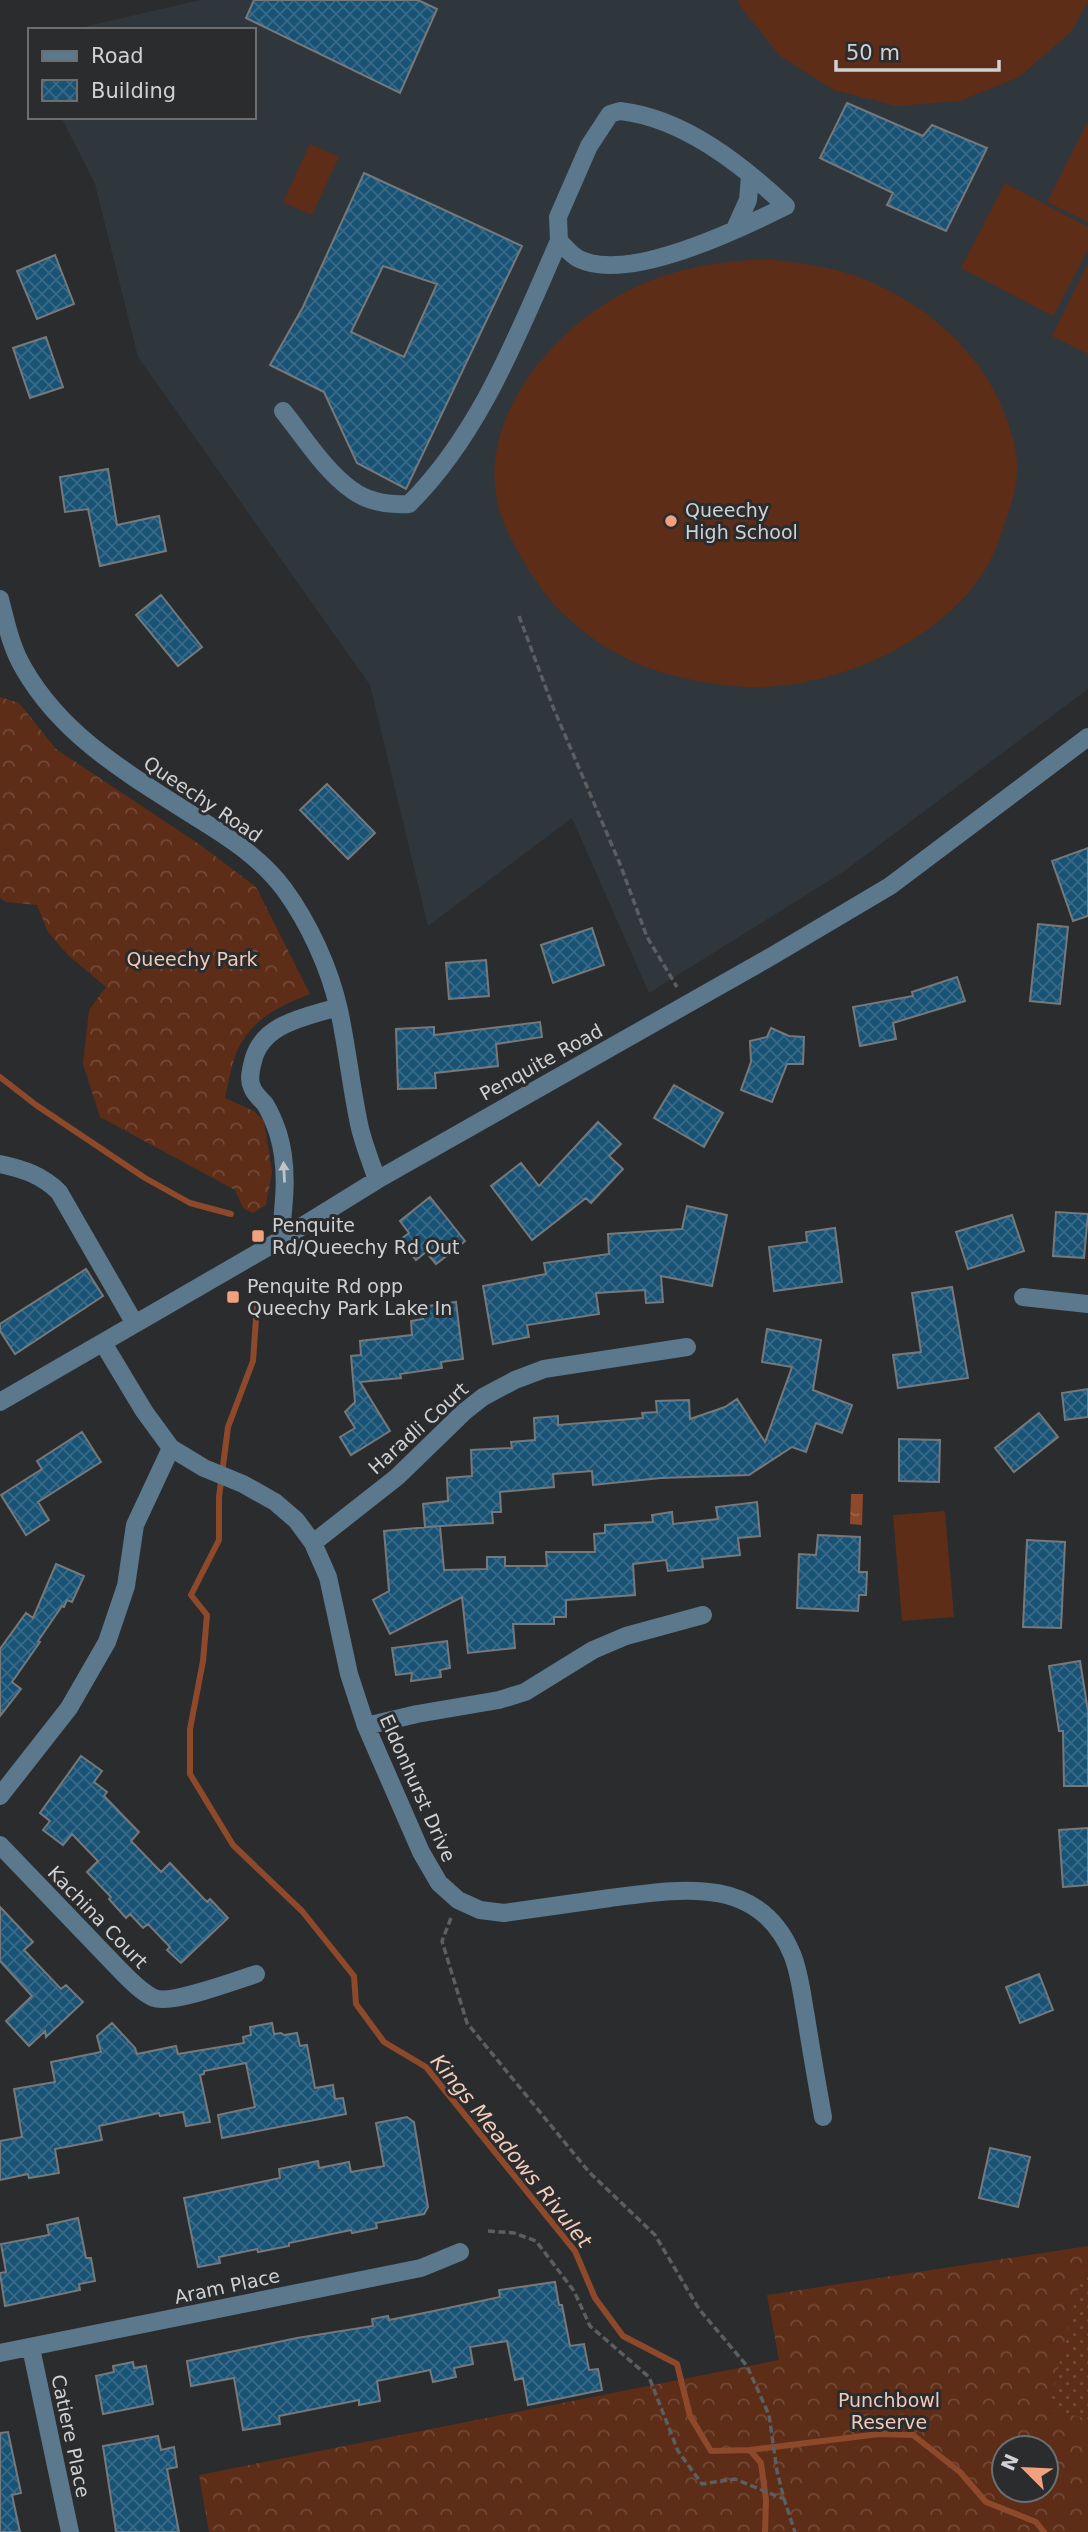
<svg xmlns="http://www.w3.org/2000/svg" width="1088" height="2532" font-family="'DejaVu Sans',sans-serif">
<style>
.built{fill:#2f373d}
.grass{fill:#5d2d17}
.forest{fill:url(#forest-crowns);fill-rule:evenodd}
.garden{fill:url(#garden-dots)}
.water{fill:url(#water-ripples)}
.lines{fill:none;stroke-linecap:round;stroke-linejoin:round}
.stream{stroke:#8e492b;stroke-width:6}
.building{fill:url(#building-cross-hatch);stroke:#76797b;stroke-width:2;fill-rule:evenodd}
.path{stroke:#5c5e60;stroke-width:3.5;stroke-dasharray:7 3.5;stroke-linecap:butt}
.minor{stroke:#5b788d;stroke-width:18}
.oneway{fill:#bec4c8}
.poi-dot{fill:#f2a17e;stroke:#2a2c2e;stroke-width:2.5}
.labels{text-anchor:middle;stroke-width:6;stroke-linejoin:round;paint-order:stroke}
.poi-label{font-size:19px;fill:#d0d1d3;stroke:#2a2c2e;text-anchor:start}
.street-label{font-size:19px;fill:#d0d1d3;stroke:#2a2c2e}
.park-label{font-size:19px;fill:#f3c9b8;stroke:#2a2c2e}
.water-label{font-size:21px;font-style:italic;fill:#f4cab9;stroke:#2a2c2e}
</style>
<defs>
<pattern id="forest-crowns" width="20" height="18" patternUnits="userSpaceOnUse" patternTransform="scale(1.75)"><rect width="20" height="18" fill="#5d2d17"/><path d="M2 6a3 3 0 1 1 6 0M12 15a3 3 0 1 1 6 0" fill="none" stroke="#734a38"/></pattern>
<pattern id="garden-dots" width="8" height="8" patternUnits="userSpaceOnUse" patternTransform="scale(1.75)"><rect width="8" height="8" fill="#5d2d17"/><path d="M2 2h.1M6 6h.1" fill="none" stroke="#734a38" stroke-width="1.8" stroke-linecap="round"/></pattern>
<pattern id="water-ripples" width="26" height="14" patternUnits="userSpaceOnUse" patternTransform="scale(1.75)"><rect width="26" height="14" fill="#8e492b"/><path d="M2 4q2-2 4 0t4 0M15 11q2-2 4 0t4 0" fill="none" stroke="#9d6249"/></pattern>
<pattern id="building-cross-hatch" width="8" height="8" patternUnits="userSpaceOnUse" patternTransform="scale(1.75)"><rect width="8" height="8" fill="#185275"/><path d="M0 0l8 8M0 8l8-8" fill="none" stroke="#396a88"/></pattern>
</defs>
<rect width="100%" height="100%" fill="#2a2c2e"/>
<!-- built -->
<path class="built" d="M 200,0 L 1088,0 L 1088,689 L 843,872 L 649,993 L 572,818 L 428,926 L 370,685 L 138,357 L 95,184 L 61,117 L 254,117 L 254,30 L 71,30 Z"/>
<!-- grass -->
<path class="grass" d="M 738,0 L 1088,0 L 1088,1 L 1071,32 L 1019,77 L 960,101 L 896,106 L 834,90 L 780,56 L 740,6 Z
M 1088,121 L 1088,222 L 1047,202 Z
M 310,144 L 339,157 L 312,215 L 283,202 Z
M 1005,183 L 1088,227 L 1088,250 L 1053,316 L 961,268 Z
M 768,259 C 797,263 828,266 856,276 C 923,301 983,351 1007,420 C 1012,436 1018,454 1017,471 C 1017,490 1009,510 1003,528 C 999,540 995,552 989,563 C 947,638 846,684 763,687 C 739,688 713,684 689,679 C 630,669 569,631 536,581 C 519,555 500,524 496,494 C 482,407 564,318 638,286 C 679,267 723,261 768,259 Z
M 1088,263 L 1088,354 L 1052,336 Z
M 945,1511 L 954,1617 L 902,1621 L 893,1515 Z"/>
<!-- forest -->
<path class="forest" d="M 0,697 L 19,703 L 56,749 L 199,844 L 256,887 L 310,994 C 280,1006 253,1018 238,1049 C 231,1064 229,1082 225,1098 L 254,1111 L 264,1121 L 272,1172 L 266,1205 L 253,1213 L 243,1208 L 235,1190 L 100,1117 L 83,1064 L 89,1010 L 106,987 L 68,955 L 48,932 L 37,905 L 6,902 L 0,898 Z
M 1088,2246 L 1088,2532 L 209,2532 L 199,2475 L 779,2360 L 767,2295 ZM 1004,2448 L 1046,2448 L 1046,2490 L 1004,2490 Z"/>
<!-- garden -->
<path class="garden" d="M 1084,2266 L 1088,2267 L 1088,2419 L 1048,2409 Z"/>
<!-- water -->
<path class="water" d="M 851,1494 L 863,1494 L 862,1525 L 850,1524 Z"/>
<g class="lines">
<!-- stream -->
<path class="stream" d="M 0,1077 L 36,1105 L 145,1178 L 190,1203 L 231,1214
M 257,1305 L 253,1361 L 228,1427 L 219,1497 L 219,1540 L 191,1595 L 207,1615 L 203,1661 L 190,1729 L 190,1774 L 233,1845 L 302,1911 L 354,1976 L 356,2004 L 384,2042 L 426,2067 L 575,2251 L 595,2298 L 623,2336 L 677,2364 L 690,2416 L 711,2451 L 750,2450 L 879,2434 L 913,2435 L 960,2472 L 986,2502 L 1036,2522 L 1044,2532
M 750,2450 L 761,2463 L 766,2500 L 765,2532"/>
</g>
<!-- building -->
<path class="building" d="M 254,0 L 418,0 L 437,9 L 400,93 L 246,18 Z
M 847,103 L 923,136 L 932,125 L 987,148 L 946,231 L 887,205 L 893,193 L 820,158 Z
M 364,173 L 522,246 L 406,489 L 357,463 L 324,392 L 270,365 L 303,307 ZM 383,266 L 437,284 L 404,357 L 351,332 Z
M 55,255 L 74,304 L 37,319 L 17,271 Z
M 46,337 L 63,387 L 30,398 L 13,348 Z
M 108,469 L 117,525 L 159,516 L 166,551 L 100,566 L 88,509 L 65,512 L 60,477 Z
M 161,595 L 202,647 L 178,666 L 136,615 Z
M 327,784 L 375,833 L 348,859 L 300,810 Z
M 1088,848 L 1088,916 L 1073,921 L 1052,861 Z
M 1038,924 L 1068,927 L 1060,1004 L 1030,1001 Z
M 592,928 L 604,965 L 553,983 L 541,945 Z
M 486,960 L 489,996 L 449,999 L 446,963 Z
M 957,977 L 965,1001 L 893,1023 L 896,1039 L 860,1046 L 853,1007 L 913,996 L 912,992 Z
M 540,1022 L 542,1037 L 496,1044 L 498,1066 L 435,1073 L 436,1088 L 398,1089 L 396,1029 L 434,1027 L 434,1035 Z
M 771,1028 L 789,1036 L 804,1037 L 803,1064 L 787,1064 L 772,1102 L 741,1090 L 751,1062 L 750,1041 L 767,1037 Z
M 674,1085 L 723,1113 L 704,1147 L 654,1118 Z
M 598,1122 L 621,1144 L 609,1156 L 623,1169 L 591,1203 L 586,1198 L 532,1240 L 491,1186 L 521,1163 L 539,1186 Z
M 430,1197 L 465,1241 L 455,1249 L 449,1250 L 449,1254 L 436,1264 L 426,1252 L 416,1260 L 400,1240 L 409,1233 L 400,1221 Z
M 687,1206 L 727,1215 L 712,1286 L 661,1276 L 663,1302 L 646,1303 L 645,1290 L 596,1293 L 599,1314 L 527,1325 L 529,1337 L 493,1344 L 483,1286 L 546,1274 L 544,1263 L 609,1254 L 608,1234 L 682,1229 Z
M 1056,1212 L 1088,1214 L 1084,1258 L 1053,1256 Z
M 1012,1215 L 1024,1251 L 968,1269 L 956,1232 Z
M 835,1228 L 842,1282 L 774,1291 L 769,1247 L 807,1242 L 806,1232 Z
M 86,1269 L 103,1296 L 15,1354 L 0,1331 L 0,1324 Z
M 952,1287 L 968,1378 L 898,1388 L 893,1355 L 921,1352 L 912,1293 Z
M 456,1302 L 463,1359 L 441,1362 L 442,1368 L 400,1374 L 401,1378 L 360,1382 L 390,1431 L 351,1455 L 340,1437 L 355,1428 L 345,1412 L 355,1402 L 351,1356 L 361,1355 L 360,1341 L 412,1335 L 411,1321 L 423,1319 L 421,1307 Z
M 767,1329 L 821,1340 L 813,1390 L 852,1405 L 842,1433 L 816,1423 L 806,1452 L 792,1447 L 749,1475 L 661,1478 L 593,1485 L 592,1471 L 553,1474 L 554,1487 L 500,1492 L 501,1512 L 492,1512 L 493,1523 L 425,1527 L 423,1504 L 448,1501 L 447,1478 L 472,1476 L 471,1450 L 512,1448 L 511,1442 L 535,1440 L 534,1418 L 558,1416 L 558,1425 L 643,1418 L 642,1413 L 657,1412 L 656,1401 L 689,1400 L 690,1419 L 725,1407 L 737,1399 L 765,1442 L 792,1367 L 762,1362 Z
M 1088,1389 L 1088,1417 L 1065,1420 L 1062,1393 Z
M 1039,1413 L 1058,1437 L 1014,1472 L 995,1448 Z
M 82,1432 L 101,1462 L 38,1502 L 49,1520 L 26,1535 L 1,1495 L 42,1469 L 37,1461 Z
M 899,1439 L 940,1440 L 939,1482 L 899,1481 Z
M 757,1502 L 760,1536 L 738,1538 L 740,1555 L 702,1559 L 703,1567 L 668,1571 L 666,1560 L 633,1564 L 635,1595 L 566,1600 L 566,1617 L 554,1617 L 554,1624 L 513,1624 L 515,1648 L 468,1653 L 462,1597 L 390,1634 L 373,1600 L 389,1591 L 384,1531 L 440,1526 L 444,1570 L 487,1569 L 487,1557 L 505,1557 L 505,1566 L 547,1566 L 546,1552 L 595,1552 L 594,1534 L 605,1533 L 605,1525 L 653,1522 L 652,1515 L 672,1512 L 673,1524 L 718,1519 L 716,1507 Z
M 818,1535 L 860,1537 L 859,1572 L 867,1572 L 866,1595 L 859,1595 L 858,1611 L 797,1608 L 799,1554 L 816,1555 Z
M 1027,1540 L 1065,1542 L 1061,1628 L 1023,1627 Z
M 56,1564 L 84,1576 L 72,1602 L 67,1600 L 64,1607 L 62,1606 L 38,1641 L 40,1642 L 12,1682 L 21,1689 L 0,1716 L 0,1649 L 26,1613 L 33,1618 Z
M 447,1641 L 450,1668 L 440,1670 L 441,1677 L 411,1681 L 412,1673 L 396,1675 L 392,1648 Z
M 1080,1661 L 1088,1711 L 1088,1786 L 1064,1786 L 1063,1731 L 1059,1731 L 1049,1666 Z
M 81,1756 L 102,1771 L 94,1782 L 107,1792 L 104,1796 L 139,1832 L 131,1841 L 161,1872 L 170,1863 L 207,1902 L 210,1899 L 228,1918 L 181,1963 L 167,1950 L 170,1947 L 148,1924 L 143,1928 L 130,1914 L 126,1918 L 109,1899 L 111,1897 L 87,1872 L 98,1861 L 72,1834 L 63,1845 L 43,1830 L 50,1821 L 40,1813 Z
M 1088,1828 L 1088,1885 L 1063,1887 L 1059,1830 Z
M 0,1907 L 33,1942 L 24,1950 L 61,1989 L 66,1985 L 83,2002 L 46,2037 L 45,2031 L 29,2046 L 6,2021 L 32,1996 L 0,1961 Z
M 1039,1974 L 1053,2010 L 1020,2023 L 1006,1987 Z
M 112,2023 L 135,2048 L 137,2054 L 176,2046 L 178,2054 L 244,2043 L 243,2037 L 251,2035 L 250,2027 L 272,2023 L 274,2034 L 281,2033 L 284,2035 L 297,2033 L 300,2046 L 307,2045 L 315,2088 L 333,2085 L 335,2099 L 343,2098 L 346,2114 L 222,2138 L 218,2115 L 255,2107 L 246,2063 L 204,2071 L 204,2074 L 200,2075 L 210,2122 L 186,2126 L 183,2112 L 160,2116 L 159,2113 L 99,2126 L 102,2140 L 55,2149 L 59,2173 L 29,2178 L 28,2174 L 0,2180 L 0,2141 L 22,2137 L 14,2089 L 55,2082 L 51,2062 L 101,2052 L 97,2036 Z
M 407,2117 L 414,2122 L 419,2152 L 428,2207 L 424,2214 L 376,2223 L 377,2228 L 352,2233 L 351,2230 L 289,2243 L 289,2246 L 258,2252 L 257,2249 L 219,2257 L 220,2263 L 198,2267 L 184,2198 L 280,2178 L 279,2169 L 318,2161 L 319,2168 L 349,2162 L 351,2172 L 384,2166 L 376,2123 Z
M 990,2148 L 1030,2157 L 1018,2207 L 979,2198 Z
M 78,2218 L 86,2258 L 91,2258 L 95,2281 L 79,2284 L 80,2290 L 5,2306 L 0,2273 L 6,2272 L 1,2244 L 49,2235 L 47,2225 Z
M 555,2282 L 559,2305 L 562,2305 L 570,2346 L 584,2344 L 589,2370 L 598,2369 L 602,2390 L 528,2405 L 523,2378 L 515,2380 L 507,2341 L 470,2347 L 473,2364 L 454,2368 L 456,2377 L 433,2382 L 430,2370 L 377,2381 L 380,2401 L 359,2405 L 359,2400 L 279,2416 L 280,2424 L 243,2430 L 234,2378 L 191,2386 L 187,2361 L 297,2338 L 373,2326 L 372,2319 L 388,2316 L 389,2320 L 429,2312 L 500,2297 L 499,2290 Z
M 133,2362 L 134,2368 L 146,2366 L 153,2404 L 103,2414 L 96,2376 L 114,2372 L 113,2366 Z
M 8,2432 L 21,2493 L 12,2495 L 20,2532 L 0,2532 L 0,2433 Z
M 158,2436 L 161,2450 L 174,2447 L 177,2467 L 167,2469 L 179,2532 L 116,2532 L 103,2446 Z"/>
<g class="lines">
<!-- path -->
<path class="path" d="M 519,616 L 553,707 L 620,864 L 647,937 L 677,987
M 451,1918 L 442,1941 L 467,2023 L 589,2172 L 655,2235 L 699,2309 L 747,2366 L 769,2415 L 777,2471 L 784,2499 L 795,2532
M 488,2231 L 514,2233 L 536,2241 L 574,2291 L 590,2326 L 649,2377 L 678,2451 L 702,2484 L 735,2479 L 784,2499"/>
<!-- minor -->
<path class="minor" d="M 620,111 C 683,118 741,164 786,206 C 740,229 628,283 579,259 C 571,255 565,247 559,241 L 558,217 L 589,146 L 610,114 Z
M 735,229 L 748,200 L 750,176
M 283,411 C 304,437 325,471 352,490 C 368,502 390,505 409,504 C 481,433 519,331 559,241
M 0,599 C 6,622 11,648 24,669 C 63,737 130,775 194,816 C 227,836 261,858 284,889 C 309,923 330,969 339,1010 C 347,1047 351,1086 359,1124 C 363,1143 371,1162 377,1180
M 0,1164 C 23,1169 42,1175 59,1192 L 135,1324
M 280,1240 C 284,1204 289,1168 278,1133 C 275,1124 270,1112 265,1104 C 261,1099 254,1094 252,1087 C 248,1079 251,1070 253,1061 C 262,1023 306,1017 338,1007
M 1023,1297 L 1088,1304
M 103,1343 L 144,1411 L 171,1448 L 204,1468 L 243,1484 L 275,1502 L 296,1520 L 313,1543 L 328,1577 L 349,1674 L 366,1726 L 421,1852 L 439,1883 L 458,1900 L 480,1910 L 504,1913 C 539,1908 575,1903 610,1898 C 679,1889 759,1874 792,1954 C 800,1973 802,1996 806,2017 C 811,2050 817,2083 823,2117
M 0,1402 L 280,1240 L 377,1180 L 772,956 L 890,886 L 1088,737
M 313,1543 L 397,1477 L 464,1412 L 483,1397 L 515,1380 L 544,1369 L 687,1347
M 366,1726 L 417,1714 L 499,1700 L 525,1692 L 593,1650 L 626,1636 L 703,1615
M 0,1796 L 69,1708 L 107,1642 L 126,1586 L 135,1525 L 171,1448
M 0,1845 L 120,1970 C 130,1980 141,1992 154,1998 C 171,2005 237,1980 256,1974
M 31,2348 L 70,2532
M 0,2353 L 421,2268 L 460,2252"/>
</g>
<!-- one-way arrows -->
<defs><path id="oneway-solid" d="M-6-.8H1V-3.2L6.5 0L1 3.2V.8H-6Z" transform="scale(1.75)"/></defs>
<use class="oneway" href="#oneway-solid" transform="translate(284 1172) rotate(-93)"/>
<!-- markers -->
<g class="poi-dot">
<circle cx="671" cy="521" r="7"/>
<rect x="251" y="1229" width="14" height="14" rx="3.5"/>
<rect x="226" y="1290" width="14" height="14" rx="3.5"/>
</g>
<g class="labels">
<!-- poi labels -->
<g class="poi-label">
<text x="685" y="517">Queechy<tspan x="685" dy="22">High School</tspan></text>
<text x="272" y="1232">Penquite<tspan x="272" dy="22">Rd/Queechy Rd Out</tspan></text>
<text x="247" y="1293">Penquite Rd opp<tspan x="247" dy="22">Queechy Park Lake In</tspan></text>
</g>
<!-- street labels -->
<g class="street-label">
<text transform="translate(203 799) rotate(34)" y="7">Queechy Road</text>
<text transform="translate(541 1062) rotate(-29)" y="7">Penquite Road</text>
<text transform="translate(418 1428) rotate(-42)" y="7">Haradli Court</text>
<text transform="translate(418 1788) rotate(66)" y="7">Eldonhurst Drive</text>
<text transform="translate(98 1917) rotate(46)" y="7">Kachina Court</text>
<text transform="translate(227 2286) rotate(-12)" y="7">Aram Place</text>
<text transform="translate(71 2436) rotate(78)" y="7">Catiere Place</text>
</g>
<!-- park labels -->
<g class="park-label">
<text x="192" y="966">Queechy Park</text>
<text x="889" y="2407">Punchbowl<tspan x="889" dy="22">Reserve</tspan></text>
</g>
<!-- water labels -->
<g class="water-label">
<text transform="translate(511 2151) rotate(51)" y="7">Kings Meadows Rivulet</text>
</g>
</g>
<!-- legend -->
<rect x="28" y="28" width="228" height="91" fill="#2a2c2e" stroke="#6c6e70" stroke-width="2"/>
<rect x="42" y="51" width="35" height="10" fill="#5b788d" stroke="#6c6e70" stroke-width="2"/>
<text x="91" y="63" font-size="21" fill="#d0d1d3">Road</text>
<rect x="42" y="80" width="35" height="21" fill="url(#building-cross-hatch)" stroke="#6c6e70" stroke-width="2"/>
<text x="91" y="98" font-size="21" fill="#d0d1d3">Building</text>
<!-- north arrow -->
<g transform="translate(1025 2469) rotate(294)"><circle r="33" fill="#2a2c2e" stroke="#6c6e70" stroke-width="2"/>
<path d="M0-5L12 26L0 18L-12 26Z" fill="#f2a17e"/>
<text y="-10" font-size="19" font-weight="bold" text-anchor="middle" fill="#d0d1d3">N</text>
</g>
<!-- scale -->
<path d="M836 60v10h163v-10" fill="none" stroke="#d0d1d3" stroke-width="3.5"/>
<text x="846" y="60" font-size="21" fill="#d0d1d3" stroke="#2a2c2e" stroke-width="5" paint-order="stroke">50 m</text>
</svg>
